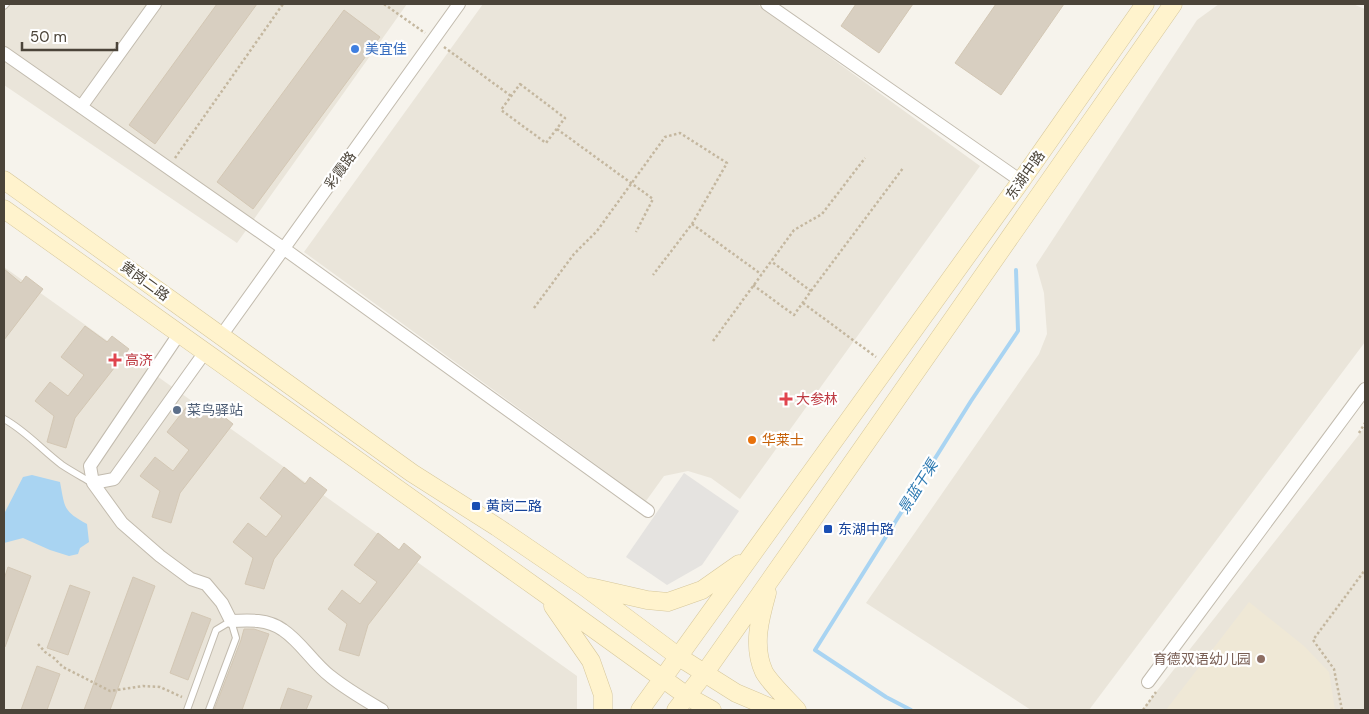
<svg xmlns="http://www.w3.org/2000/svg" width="1369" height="714" font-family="'DM Sans','Noto Sans SC',sans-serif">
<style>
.residential{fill:#eae5da}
.education{fill:#efe8d6}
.parking{fill:#e5e3e0}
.water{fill:#a9d4f2}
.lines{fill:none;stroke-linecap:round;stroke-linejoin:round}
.stream{stroke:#a9d4f2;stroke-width:4}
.building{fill:#d8cfc1;stroke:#d3c7b4}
.service-casing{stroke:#c2bbae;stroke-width:8}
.minor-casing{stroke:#c2bbae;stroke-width:14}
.secondary-casing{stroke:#d6c79b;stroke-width:19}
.path{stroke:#c4b79f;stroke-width:2.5;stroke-dasharray:2.5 2.5;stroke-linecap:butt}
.service{stroke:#fff;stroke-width:6}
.minor{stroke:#fff;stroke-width:12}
.secondary{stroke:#fff3cd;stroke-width:18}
.shop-dot{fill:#3f7fe0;stroke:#fff;stroke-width:2}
.health-dot{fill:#e0444e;stroke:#fff;stroke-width:2}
.service-dot{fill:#5c6f8a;stroke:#fff;stroke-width:2}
.food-dot{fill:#e8710a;stroke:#fff;stroke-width:2}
.transit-dot{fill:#1a4fb4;stroke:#fff;stroke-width:2}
.education-dot{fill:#8d6e63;stroke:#fff;stroke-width:2}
.labels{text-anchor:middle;stroke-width:4.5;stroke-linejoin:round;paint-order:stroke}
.shop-label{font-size:14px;fill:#366cbe;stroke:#fff;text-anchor:start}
.street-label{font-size:14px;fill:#4b4439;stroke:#fff}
.health-label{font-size:14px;fill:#be3a42;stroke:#fff;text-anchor:start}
.service-label{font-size:14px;fill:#4e5e75;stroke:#fff;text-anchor:start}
.food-label{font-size:14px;fill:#c56008;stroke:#fff;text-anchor:start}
.transit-label{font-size:14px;fill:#164399;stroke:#fff;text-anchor:start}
.education-label{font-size:14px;fill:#785e54;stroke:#fff;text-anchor:end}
.water-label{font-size:15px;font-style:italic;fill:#2e7ab2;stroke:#fff}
</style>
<rect width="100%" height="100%" fill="#f6f3ec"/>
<!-- residential -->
<path class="residential" d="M 4,4 L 407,4 L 237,243 L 4,85 Z
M 483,4 L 757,4 L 980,166 L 740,499 L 711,478 L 688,471 L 664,476 L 646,501 L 304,252 Z
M 1219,4 L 1353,4 L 1365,9 L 1365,342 L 1089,710 L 1031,710 L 866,603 L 1039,354 L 1047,334 L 1044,293 L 1036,265 L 1197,20 Z
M 4,267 L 577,676 L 577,710 L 4,710 Z
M 1365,427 L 1365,710 L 1142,710 Z"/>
<!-- education -->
<path class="education" d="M 1249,602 L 1304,646 L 1329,672 L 1335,710 L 1166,710 Z"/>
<!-- parking -->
<path class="parking" d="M 684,473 L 739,511 L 702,565 L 667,585 L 626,557 Z"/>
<!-- water -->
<path class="water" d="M 32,475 L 60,482 C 65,508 63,511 87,524 L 89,542 L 80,548 L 78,554 L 69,556 L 50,550 L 23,538 L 4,543 L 4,514 L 23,477 Z"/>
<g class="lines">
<!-- stream -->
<path class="stream" d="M 911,710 L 886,697 L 815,650 L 971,401 L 1018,331 L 1016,270"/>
</g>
<!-- building -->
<path class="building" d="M 217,4 L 257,4 L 155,144 L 129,125 Z
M 856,4 L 913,4 L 879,53 L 841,26 Z
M 996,4 L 1064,4 L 1001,95 L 955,63 Z
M 344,10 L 380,37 L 253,209 L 217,182 Z
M 4,269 L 21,283 L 26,276 L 43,289 L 4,340 Z
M 85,326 L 107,342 L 112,336 L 129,349 L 75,418 L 66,448 L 47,442 L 54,416 L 35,401 L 50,382 L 68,396 L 84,375 L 61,357 Z
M 191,401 L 212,417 L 217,411 L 233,424 L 180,493 L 171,523 L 152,517 L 160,491 L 140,476 L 155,457 L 173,471 L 189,450 L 167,432 Z
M 284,467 L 305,484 L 310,477 L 327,490 L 274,559 L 264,589 L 245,584 L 253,558 L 233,542 L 248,523 L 266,537 L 282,516 L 260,498 Z
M 378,533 L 399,550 L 404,543 L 421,557 L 368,625 L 359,656 L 339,650 L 347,624 L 328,609 L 342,590 L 360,604 L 377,582 L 354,565 Z
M 8,567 L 31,576 L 5,647 L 4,647 L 4,579 Z
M 133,577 L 155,586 L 110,710 L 84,710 Z
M 70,585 L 90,592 L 68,655 L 47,648 Z
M 192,612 L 211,619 L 188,680 L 170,673 Z
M 244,629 L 254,629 L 269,634 L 242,710 L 214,710 L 241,640 Z
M 37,666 L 60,674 L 47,710 L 21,710 Z
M 288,688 L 312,696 L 306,710 L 280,710 Z"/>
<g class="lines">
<!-- service casing -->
<g class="service-casing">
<path id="service" d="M 4,6 L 6,4
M 4,419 C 26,431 42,450 62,465 C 71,471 82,477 92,483
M 187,710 L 216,630 L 231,621 L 236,638 L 209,710"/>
</g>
<!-- minor casing -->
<g class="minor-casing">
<path id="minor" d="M 767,4 L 1021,181
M 4,53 L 283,248 L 648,511
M 81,107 L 155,4
M 179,334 L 90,466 L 93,483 L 122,523 L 160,556 L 191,579 L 206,584 L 222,603 L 231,621 C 249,620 268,619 283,630 C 301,642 313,663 330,676 C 346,689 365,700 382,710
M 221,336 L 459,4
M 93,483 L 114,479 L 205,352
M 1148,682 L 1365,389"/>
</g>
<!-- secondary casing -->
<g class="secondary-casing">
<path id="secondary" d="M 4,180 L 412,473 L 497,527 L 585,587 L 679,657 L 736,693 L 776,710
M 4,209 L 544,593 L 687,696 L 712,710
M 590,587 L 647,600 L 668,602 L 702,590 L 739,564
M 767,593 C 760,618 752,646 764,672 C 770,683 788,700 797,710
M 553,606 L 591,661 L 603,695 L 603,710
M 640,710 L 1021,181 L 1145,4
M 676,710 L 704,674 L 794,546 L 1173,4"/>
</g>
<!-- path -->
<path class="path" d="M 384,4 L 425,33
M 444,47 L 511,96
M 520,84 L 565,118 L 546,143 L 501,110 Z
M 557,129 L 653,199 L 636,232
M 175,158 L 283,4
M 692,224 L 761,274
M 753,285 L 794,315 L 811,291 L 771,261
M 811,291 L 903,168
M 803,303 L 876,357
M 534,308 L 574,254 L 597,231 L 665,137 L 680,133 L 727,163 L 692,224 L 653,275
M 713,341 L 794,230 L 822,214 L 865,158
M 1359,433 L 1365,423
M 38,644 L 45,652 L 54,658 L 63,667 L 110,691 L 143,686 L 160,687 L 182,697
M 1143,710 L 1156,692
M 1342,710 L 1334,669 L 1313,640 L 1365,570"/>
<!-- service -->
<use href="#service" class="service"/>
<!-- minor -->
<use href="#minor" class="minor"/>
<!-- secondary -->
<use href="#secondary" class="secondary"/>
</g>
<!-- markers -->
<circle class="shop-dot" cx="355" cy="49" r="5"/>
<g class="health-dot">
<path d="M112.5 352.5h5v5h5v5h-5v5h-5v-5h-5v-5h5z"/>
<path d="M783.5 391.5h5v5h5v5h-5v5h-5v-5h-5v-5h5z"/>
</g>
<circle class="service-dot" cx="177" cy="410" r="5"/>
<circle class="food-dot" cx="752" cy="440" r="5"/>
<g class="transit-dot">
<rect x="471" y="501" width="10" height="10" rx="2.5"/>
<rect x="823" y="524" width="10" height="10" rx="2.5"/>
</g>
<circle class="education-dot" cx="1261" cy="659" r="5"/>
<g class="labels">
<!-- shop labels -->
<g class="shop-label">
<text x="365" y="54">美宜佳</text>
</g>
<!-- street labels -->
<g class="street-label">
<text transform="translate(340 170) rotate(-54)" y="5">彩霞路</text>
<text transform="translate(1025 175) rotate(-55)" y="5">东湖中路</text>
<text transform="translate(145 281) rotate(36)" y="5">黄岗二路</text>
</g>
<!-- health labels -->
<g class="health-label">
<text x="125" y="365">高济</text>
<text x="796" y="404">大参林</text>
</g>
<!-- service labels -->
<g class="service-label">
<text x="187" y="415">菜鸟驿站</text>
</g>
<!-- food labels -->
<g class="food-label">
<text x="762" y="445">华莱士</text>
</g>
<!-- transit labels -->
<g class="transit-label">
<text x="486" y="511">黄岗二路</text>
<text x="838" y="534">东湖中路</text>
</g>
<!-- education labels -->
<g class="education-label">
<text x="1251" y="664">育德双语幼儿园</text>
</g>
<!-- water labels -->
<g class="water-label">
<text transform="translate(918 487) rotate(-58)" y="5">景蓝干渠</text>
</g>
</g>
<!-- border -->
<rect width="1369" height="714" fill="none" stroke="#4b4439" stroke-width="10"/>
<!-- scale -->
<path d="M22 42v8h95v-8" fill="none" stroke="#4b4439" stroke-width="2.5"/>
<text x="30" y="42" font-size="15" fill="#4b4439" stroke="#ffffff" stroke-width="4" paint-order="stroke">50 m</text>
</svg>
